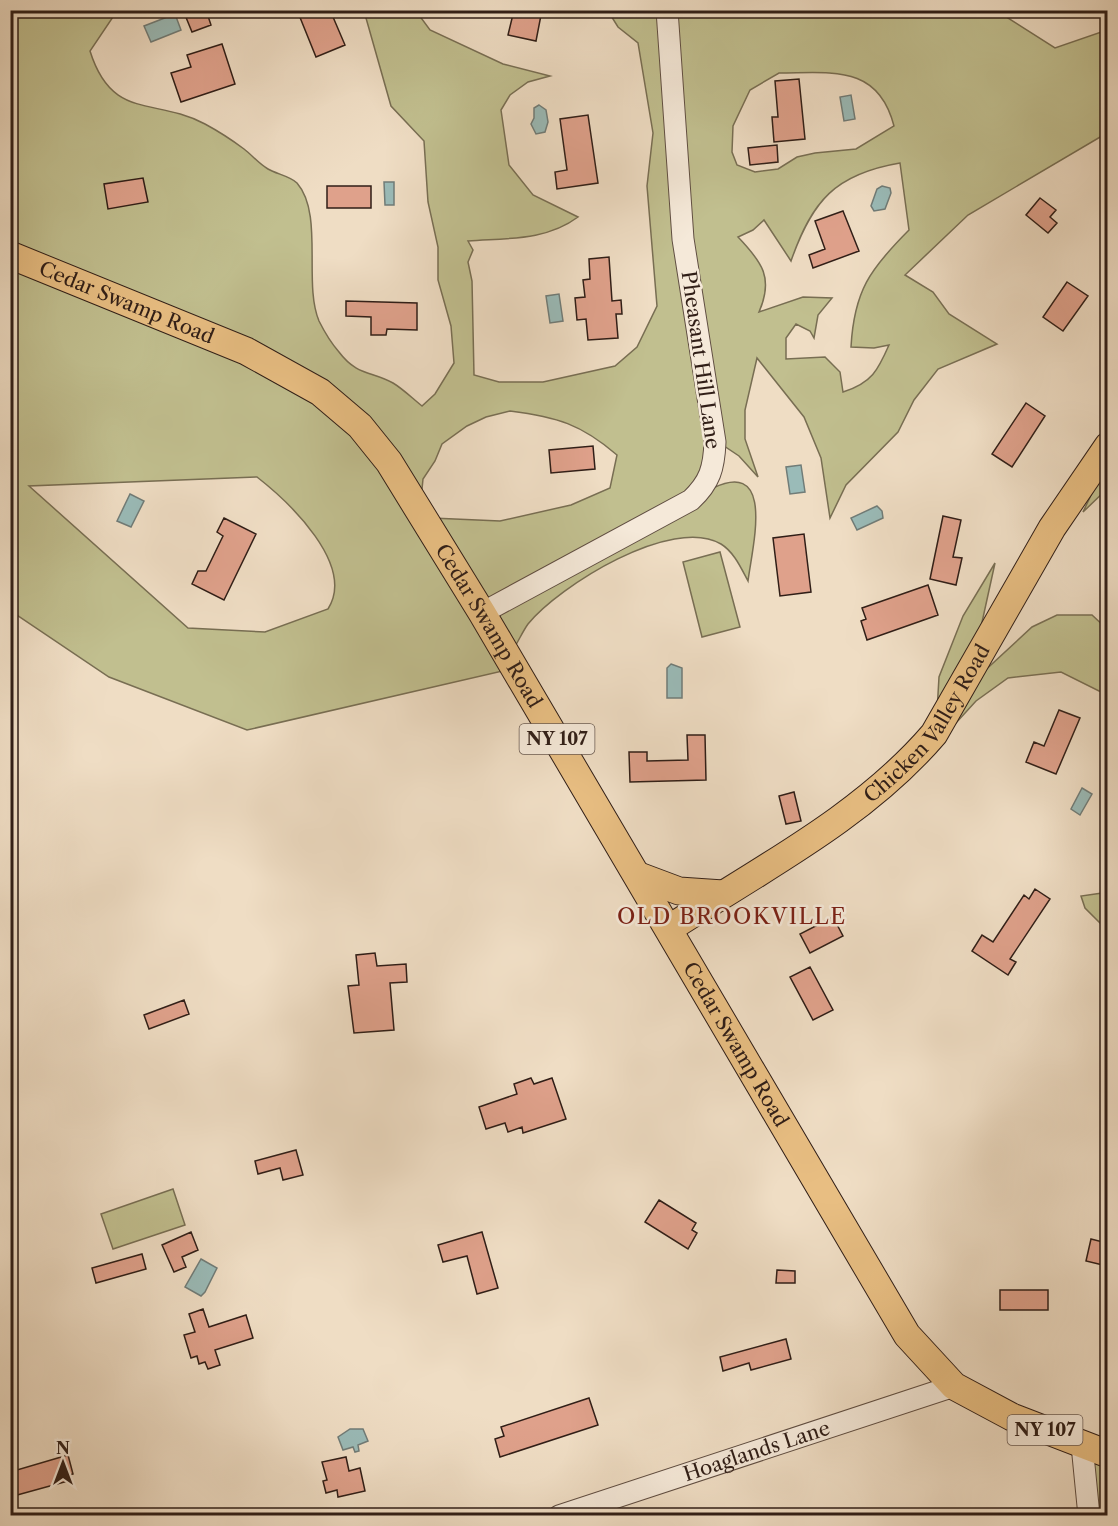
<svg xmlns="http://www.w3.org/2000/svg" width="1118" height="1526" font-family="'Libre Caslon Text',serif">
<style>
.green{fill:#c1bf8f;stroke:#786e53;stroke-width:1.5;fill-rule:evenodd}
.water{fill:#9abbb8;stroke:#707c78;stroke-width:1.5}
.building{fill:#dfa18b;stroke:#301e17;stroke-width:1.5}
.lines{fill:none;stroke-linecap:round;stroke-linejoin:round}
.minor-casing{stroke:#604e42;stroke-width:23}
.major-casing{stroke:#301e17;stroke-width:29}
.minor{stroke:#f5e9d9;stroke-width:21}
.major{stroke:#e8be82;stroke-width:27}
.labels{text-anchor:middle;stroke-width:5;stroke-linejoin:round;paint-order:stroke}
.shield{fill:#f5e9d9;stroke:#6b5b51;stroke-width:1.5}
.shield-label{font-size:18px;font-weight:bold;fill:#301e17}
.street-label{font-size:20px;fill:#301e17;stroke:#f5e9d9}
.quarter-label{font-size:22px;letter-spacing:1.5px;fill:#7a1f14;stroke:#f5e9d9}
</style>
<rect width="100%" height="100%" fill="#efddc4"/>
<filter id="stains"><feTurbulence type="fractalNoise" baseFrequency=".00333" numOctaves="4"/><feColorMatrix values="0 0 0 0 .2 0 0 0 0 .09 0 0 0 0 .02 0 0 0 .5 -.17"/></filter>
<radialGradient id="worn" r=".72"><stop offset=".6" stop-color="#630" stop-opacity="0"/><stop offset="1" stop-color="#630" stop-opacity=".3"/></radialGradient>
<!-- green -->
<path class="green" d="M 10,11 L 117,11 L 90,51 C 112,121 154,97 205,124 C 218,131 232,140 244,149 C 252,155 259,164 268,169 C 276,174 290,176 297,183 C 324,214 303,283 319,321 C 324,331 332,344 339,352 C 357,376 372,371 393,383 C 403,389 412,398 422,406 L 435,394 L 454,363 L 451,326 L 438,280 L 438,247 L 428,202 L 424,141 L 391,106 L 364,11 L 416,11 L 430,30 L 503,64 L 550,76 L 528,82 L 510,95 L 501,110 L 509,165 L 533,195 L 578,217 C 546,241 506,238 468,241 L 473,250 L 468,262 L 472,281 L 474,375 L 499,382 L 543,382 L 615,366 L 637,347 L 657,306 L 647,186 L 653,133 L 638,43 L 618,27 L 608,11 L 997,11 L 1055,48 L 1107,30 L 1107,133 L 968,215 L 905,275 L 933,292 L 949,314 L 997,344 L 938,369 L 914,400 L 898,432 L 846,485 L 830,518 L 821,458 L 804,417 L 757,358 L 745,410 L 745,439 L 758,477 L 739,456 L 721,444 L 713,488 C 776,458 752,548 748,581 C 741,568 734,552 721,544 C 672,515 559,586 528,624 C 523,631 519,640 514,648 L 357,417 L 162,316 L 360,426 L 515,668 L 247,730 L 109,677 L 11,611 ZM 779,73 C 832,73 878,64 894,126 L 856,149 L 815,153 L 797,157 L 778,169 L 755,172 L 737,165 L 732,152 L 733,126 L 750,90 ZM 900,163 L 909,230 C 870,269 854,291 851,347 L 874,348 L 889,345 C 878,370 872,383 843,392 L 840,372 L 825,357 L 786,359 L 786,338 L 796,324 L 810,331 L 814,338 L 818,315 L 832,298 L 803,297 L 759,312 C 774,278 762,262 738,237 L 753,230 L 764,220 L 791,261 C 812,201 835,174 900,163 ZM 510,411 C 557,417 581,424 617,455 L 610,488 L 571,505 L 500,521 L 432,518 L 420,509 L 423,479 L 435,461 L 442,444 L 467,426 L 486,417 ZM 257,477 C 289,502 356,565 328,609 L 265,632 L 188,628 L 29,486 Z
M 1107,466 L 1107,489 L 1083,512 L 1103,470 Z
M 720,552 L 740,627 L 702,637 L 683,562 Z
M 995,563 L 968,686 L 1032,627 L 1057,615 L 1092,615 L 1107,629 L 1107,692 L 1099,691 L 1061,672 L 1008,678 L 976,701 L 935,746 L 939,677 L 963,616 Z
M 1107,886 L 1107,930 L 1085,908 L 1081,896 L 1102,893 Z
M 173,1189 L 185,1225 L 113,1249 L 101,1214 Z
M 1082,1445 L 1107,1454 L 1107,1515 L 1091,1515 Z"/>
<!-- water -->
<path class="water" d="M 175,14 L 181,30 L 151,42 L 144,26 Z
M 851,95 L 855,119 L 844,121 L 840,97 Z
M 539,105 L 546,110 L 548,122 L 545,132 L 536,134 L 531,124 L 534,118 L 534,108 Z
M 384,182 L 394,182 L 394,205 L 385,205 Z
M 882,186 L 890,188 L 891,193 L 885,209 L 874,211 L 871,206 L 877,189 Z
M 559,294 L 563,321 L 550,323 L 546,296 Z
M 801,465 L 805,492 L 790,494 L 786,467 Z
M 130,494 L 144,501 L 131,527 L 117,521 Z
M 877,506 L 882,511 L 883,518 L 857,530 L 851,518 Z
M 671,664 L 682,668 L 682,698 L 667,698 L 667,668 Z
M 1082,788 L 1092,794 L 1080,815 L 1071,809 Z
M 201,1259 L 217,1268 L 205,1292 L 201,1296 L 185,1287 Z
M 350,1429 L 363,1429 L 368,1441 L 358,1445 L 359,1451 L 355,1452 L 353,1447 L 343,1450 L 338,1437 Z"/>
<!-- building -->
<path class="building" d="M 183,10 L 206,10 L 211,25 L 192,32 Z
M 297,10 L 330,10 L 345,45 L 316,57 Z
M 514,10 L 542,10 L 536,41 L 508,35 Z
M 222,44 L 235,84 L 181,102 L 171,73 L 191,67 L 187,55 Z
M 799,79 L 805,139 L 774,142 L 772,117 L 778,117 L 775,81 Z
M 588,115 L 598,183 L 557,189 L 555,172 L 567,170 L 560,119 Z
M 777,145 L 778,162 L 750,165 L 748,148 Z
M 143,178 L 148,202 L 108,209 L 104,184 Z
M 327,186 L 371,186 L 371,208 L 327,208 Z
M 1040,198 L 1056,210 L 1050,217 L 1057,223 L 1048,233 L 1026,215 Z
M 843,211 L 859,251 L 813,268 L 809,255 L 825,249 L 815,221 Z
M 609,257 L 612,301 L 621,300 L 622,314 L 616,314 L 618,338 L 588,340 L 586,319 L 577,320 L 575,298 L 585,297 L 583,280 L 590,279 L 589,259 Z
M 1067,282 L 1088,296 L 1063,331 L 1043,317 Z
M 346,301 L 417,303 L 417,330 L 387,329 L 386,335 L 371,335 L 371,317 L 346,316 Z
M 1026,403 L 1045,416 L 1012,467 L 992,454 Z
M 593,446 L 595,469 L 551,473 L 549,450 Z
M 943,516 L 961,520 L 953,557 L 962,558 L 956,585 L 930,579 Z
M 224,518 L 256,534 L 224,600 L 192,584 L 198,571 L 206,571 L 223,536 L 217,532 Z
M 804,534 L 811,592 L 780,596 L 773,538 Z
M 928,585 L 938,615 L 867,640 L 861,621 L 866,619 L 862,608 Z
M 1059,710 L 1080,718 L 1056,774 L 1026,762 L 1034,742 L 1044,746 Z
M 687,735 L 705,735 L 706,780 L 630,782 L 629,752 L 647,752 L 647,761 L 688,760 Z
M 794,792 L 801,821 L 786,824 L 779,796 Z
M 1035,889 L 1050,899 L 1010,959 L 1016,962 L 1008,975 L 972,951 L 982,935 L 993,942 L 1024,895 L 1029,899 Z
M 833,917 L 843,936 L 810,953 L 800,934 Z
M 375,953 L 377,966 L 406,964 L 407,982 L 390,983 L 394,1030 L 354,1033 L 348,986 L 359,985 L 356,955 Z
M 810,967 L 833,1010 L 813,1020 L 790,977 Z
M 184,1000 L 189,1014 L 149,1029 L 144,1015 Z
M 531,1078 L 534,1084 L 552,1078 L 566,1119 L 523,1133 L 522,1127 L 508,1132 L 505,1123 L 486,1129 L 479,1107 L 517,1094 L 514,1084 Z
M 296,1150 L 303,1175 L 283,1180 L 280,1168 L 258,1174 L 255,1161 Z
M 659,1200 L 696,1223 L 692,1230 L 697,1233 L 688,1249 L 645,1222 Z
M 191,1232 L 198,1250 L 182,1257 L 186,1267 L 174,1272 L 162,1245 Z
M 482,1232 L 498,1288 L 477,1294 L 467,1256 L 443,1262 L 438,1245 Z
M 1091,1239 L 1107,1243 L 1107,1266 L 1086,1261 Z
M 142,1254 L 146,1269 L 96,1283 L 92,1268 Z
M 777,1270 L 795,1271 L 795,1283 L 776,1283 Z
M 1000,1290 L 1048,1290 L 1048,1310 L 1000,1310 Z
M 203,1309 L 209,1327 L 246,1315 L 253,1338 L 215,1350 L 220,1365 L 208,1369 L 205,1362 L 199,1364 L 197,1356 L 191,1358 L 184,1335 L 195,1332 L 189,1314 Z
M 786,1339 L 791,1359 L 751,1370 L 749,1363 L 723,1371 L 720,1357 Z
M 589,1398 L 598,1425 L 500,1457 L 495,1439 L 504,1436 L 501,1427 Z
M 68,1455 L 73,1474 L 66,1476 L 68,1481 L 10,1497 L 10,1472 Z
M 346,1457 L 349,1471 L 360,1468 L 365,1491 L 338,1497 L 337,1490 L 326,1493 L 323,1481 L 327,1480 L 322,1462 Z"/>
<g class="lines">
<!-- minor casing -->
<g class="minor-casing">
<g id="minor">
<path d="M 482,613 L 691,500 C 710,482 714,468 715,442 L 683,239 L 667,10"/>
<path d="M 1082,1445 L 1089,1516"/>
<path id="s1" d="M 559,1516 L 954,1386"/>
</g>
</g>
<!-- major casing -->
<g class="major-casing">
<g id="major">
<path id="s2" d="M 10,255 L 246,351 L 320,392 L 360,426 L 389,462 L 482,613 L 907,1335 L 954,1386 L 1012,1417 L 1108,1454"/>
<path d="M 639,876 L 679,891 L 723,894"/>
<path id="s3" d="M 670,928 C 761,869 863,817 934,734 L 1052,528 L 1108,446"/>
</g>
</g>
<!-- minor -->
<use href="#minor" class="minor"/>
<!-- major -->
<use href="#major" class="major"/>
</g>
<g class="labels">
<!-- shield labels -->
<g class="shield">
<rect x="519.5" y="724" width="75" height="30" rx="4.5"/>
<rect x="1007.5" y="1415" width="75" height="30" rx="4.5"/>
</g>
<g class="shield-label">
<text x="557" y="745">NY 107</text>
<text x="1045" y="1436">NY 107</text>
</g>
<!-- street labels -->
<g class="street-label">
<text dy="7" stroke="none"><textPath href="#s2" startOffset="126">Cedar Swamp Road</textPath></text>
<text transform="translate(701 360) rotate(82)" y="7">Pheasant Hill Lane</text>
<text dy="7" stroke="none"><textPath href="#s2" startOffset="630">Cedar Swamp Road</textPath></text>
<text dy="7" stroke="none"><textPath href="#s3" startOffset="333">Chicken Valley Road</textPath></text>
<text dy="7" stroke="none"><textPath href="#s2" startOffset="1116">Cedar Swamp Road</textPath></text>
<text dy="7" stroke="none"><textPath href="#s1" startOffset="208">Hoaglands Lane</textPath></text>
</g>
<!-- quarter labels -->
<g class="quarter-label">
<text x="732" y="924">OLD BROOKVILLE</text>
</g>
</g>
<!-- margin -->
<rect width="1118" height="1526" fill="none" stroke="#efddc4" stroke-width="36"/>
<rect x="12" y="12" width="1094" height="1502" fill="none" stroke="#301e17" stroke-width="3"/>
<rect x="18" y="18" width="1082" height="1490" fill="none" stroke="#301e17" stroke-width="1.5"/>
<!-- north arrow -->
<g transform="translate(63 1463)" stroke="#f5e9d9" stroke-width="4.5" paint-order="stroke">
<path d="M0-4.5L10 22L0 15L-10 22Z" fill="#301e17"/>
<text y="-9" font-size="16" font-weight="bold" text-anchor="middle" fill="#301e17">N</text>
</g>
<rect width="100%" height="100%" filter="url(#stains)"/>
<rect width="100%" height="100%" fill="url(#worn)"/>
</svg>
